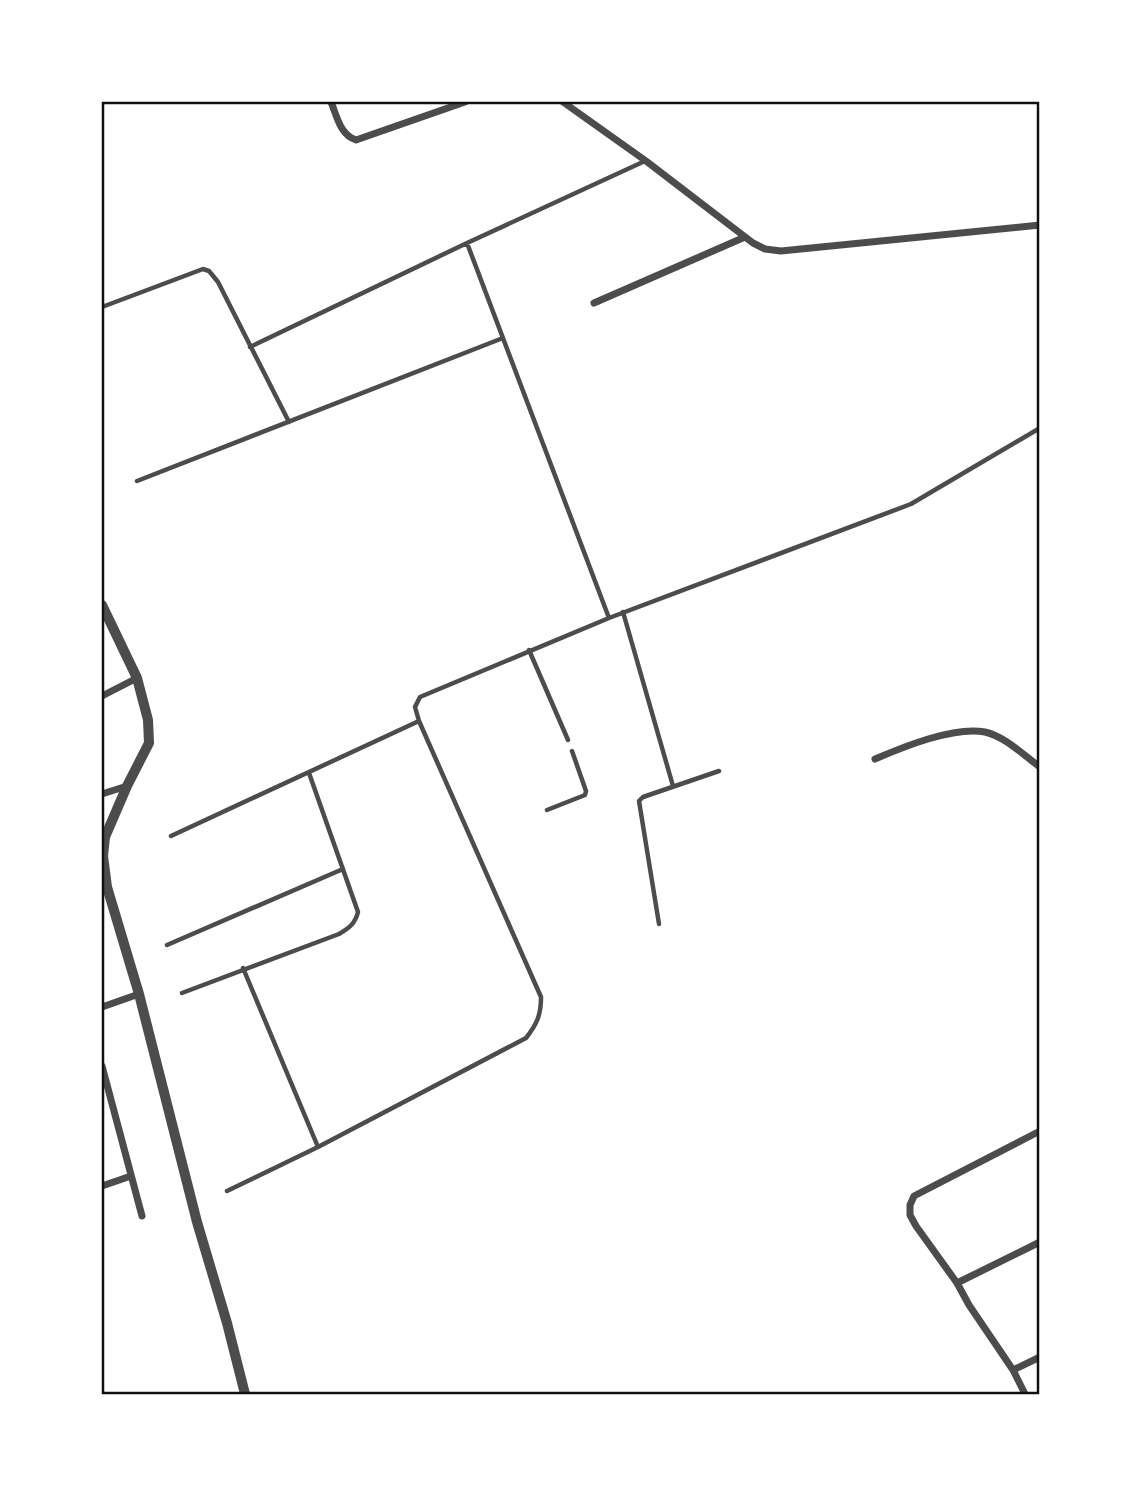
<svg xmlns="http://www.w3.org/2000/svg" width="1141" height="1496" font-family="'IBM Plex Sans',sans-serif">
<style>
.lines{fill:none;stroke-linecap:round;stroke-linejoin:round}
.service{stroke:#4c4c4c;stroke-width:4.5}
.minor{stroke:#4c4c4c;stroke-width:7}
.tertiary{stroke:#4c4c4c;stroke-width:10}
.neatline{fill:none;stroke:#111;stroke-width:2.5}
</style>
<rect width="100%" height="100%" fill="#fff"/>
<g class="lines">
<!-- service -->
<path class="service" d="M 467,243 L 609,618
M 102,307 L 203,269 L 209,271 L 218,282 L 289,422
M 250,347 L 467,243 L 645,161
M 137,481 L 503,338
M 623,612 L 673,786
M 529,650 L 568,740
M 547,810 L 585,795 L 586,791 L 572,751
M 171,836 L 419,721
M 659,924 L 639,801 L 643,797 L 719,771
M 167,945 L 343,869
M 243,968 L 318,1147
M 182,993 L 339,934 C 349,928 355,924 358,912 L 309,773
M 227,1191 L 318,1147 L 526,1038 C 537,1024 541,1015 541,997 L 419,721 L 415,707 L 420,697 L 609,618 L 911,504 L 1040,428"/>
<!-- minor -->
<path class="minor" d="M 331,102 C 337,116 340,135 356,140 L 465,102
M 563,102 L 646,161 L 753,243 L 765,249 L 781,251 L 1040,225
M 594,303 L 745,237
M 102,696 L 137,678
M 875,759 C 903,747 954,726 985,732 C 1006,737 1023,755 1040,767
M 102,794 L 127,786
M 102,1007 L 139,994
M 102,1066 L 142,1216
M 102,1186 L 131,1176
M 957,1283 L 1040,1242
M 1013,1370 L 1040,1357
M 1025,1394 L 1013,1370 L 969,1305 L 957,1283 L 916,1226 L 910,1215 L 910,1205 L 914,1196 L 1040,1131"/>
<!-- tertiary -->
<path class="tertiary" d="M 102,605 L 137,678 L 148,720 L 149,743 L 127,786 L 105,837 L 103,856 L 107,887 L 139,994 L 197,1222 L 227,1323 L 245,1394"/>
</g>
<!-- border -->
<rect width="1141" height="1496" fill="none" stroke="#ffffff" stroke-width="206"/>
<rect x="103" y="103" width="935" height="1290" class="neatline"/>
</svg>
